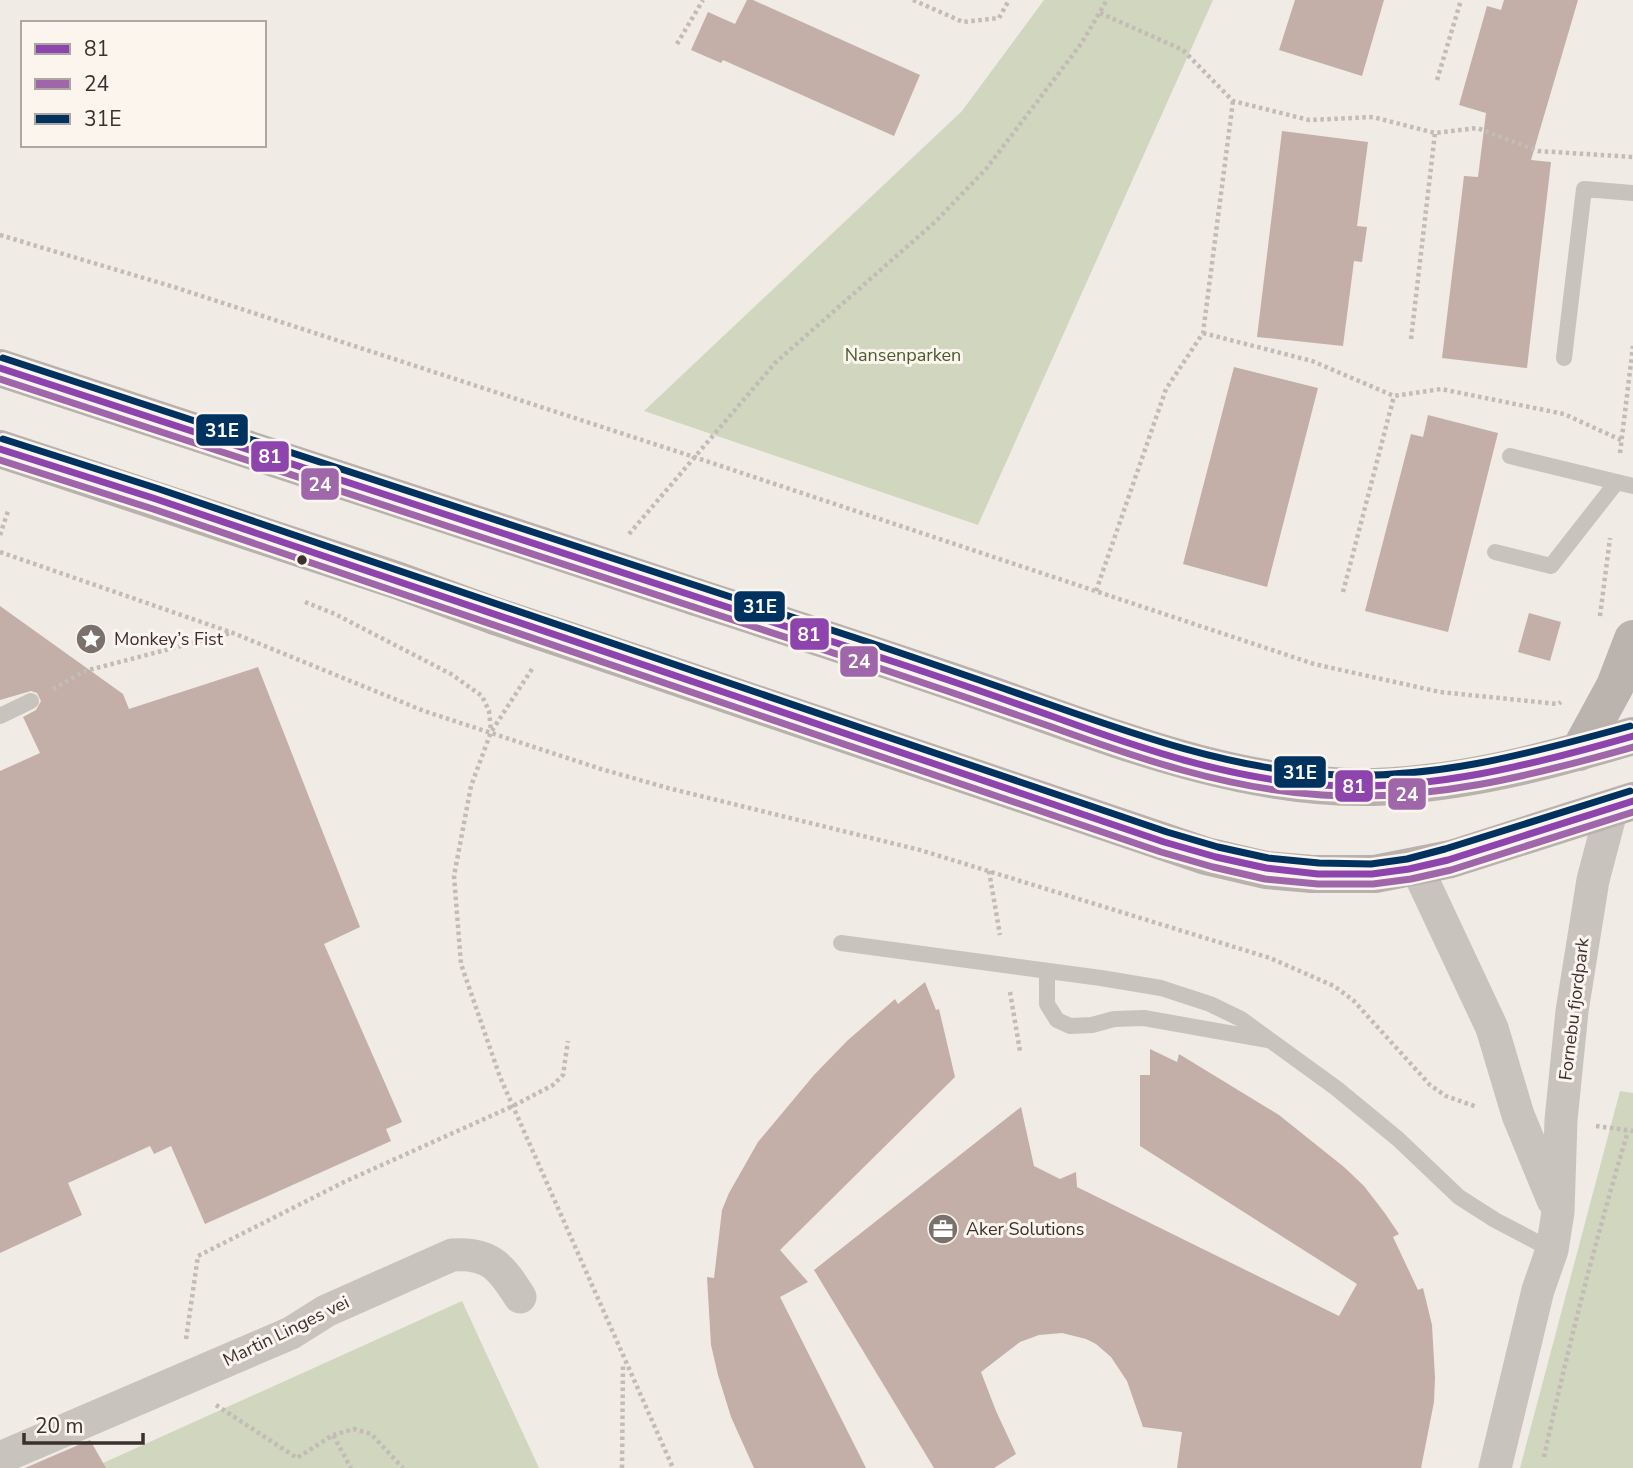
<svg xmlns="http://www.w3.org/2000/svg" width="1633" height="1468" font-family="'Nunito Sans',sans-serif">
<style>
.green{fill:#d1d6bf}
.building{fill:#c3afa7}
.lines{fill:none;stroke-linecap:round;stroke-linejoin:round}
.path{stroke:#c2bbb6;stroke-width:4.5;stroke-dasharray:3.5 3.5;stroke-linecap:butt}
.lane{stroke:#c9c3be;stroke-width:16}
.street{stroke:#c9c3be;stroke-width:33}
.secondary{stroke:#bab3ae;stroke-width:38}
.primary{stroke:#b8b1ad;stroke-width:38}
.primary-bridge{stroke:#b8b1ad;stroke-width:38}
.bus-1-casing{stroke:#fbf5ee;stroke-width:12}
.bus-2-casing{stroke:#fbf5ee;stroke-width:12}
.bus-3-casing{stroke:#fbf5ee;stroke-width:12}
.bus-1{stroke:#8e44ad;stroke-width:7}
.bus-2{stroke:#a066aa;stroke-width:7}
.bus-3{stroke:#003260;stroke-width:7}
.bus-dot{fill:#3b302b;stroke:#fbf5ee;stroke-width:2.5}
.labels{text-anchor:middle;stroke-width:6;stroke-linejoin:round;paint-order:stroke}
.park-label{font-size:18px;fill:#4a5a2e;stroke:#fbf5ee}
.poi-label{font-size:18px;fill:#3b302b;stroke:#fbf5ee;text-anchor:start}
.street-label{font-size:18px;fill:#3b302b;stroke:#fbf5ee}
.line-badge{stroke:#fbf5ee;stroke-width:2.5}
.badge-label{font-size:19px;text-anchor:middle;font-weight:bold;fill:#fff}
</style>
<rect width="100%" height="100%" fill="#f0ebe5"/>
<!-- green -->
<path class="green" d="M 1044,0 L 1213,0 L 978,525 L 644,411 L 962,111 Z
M 1620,1091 L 1633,1093 L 1633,1468 L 1520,1468 Z
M 462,1301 L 539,1468 L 92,1468 Z"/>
<!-- building -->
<path class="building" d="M 747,0 L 753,0 L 920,75 L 894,136 L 723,60 L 721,63 L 691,50 L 708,12 L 735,24 Z
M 1295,0 L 1384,0 L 1362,76 L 1279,50 Z
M 1504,0 L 1578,0 L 1531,160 L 1551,162 L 1527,368 L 1442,358 L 1464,176 L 1478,177 L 1486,113 L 1459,105 L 1487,6 L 1501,10 Z
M 1282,131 L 1368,142 L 1357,226 L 1367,227 L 1362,262 L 1354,261 L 1343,346 L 1257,337 Z
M 1234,367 L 1318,388 L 1267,587 L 1183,564 Z
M 1428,415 L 1498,433 L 1448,632 L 1365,611 L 1411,434 L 1423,437 Z
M 0,606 L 123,694 L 129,709 L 258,667 L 360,927 L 324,944 L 402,1122 L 386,1129 L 391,1141 L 205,1224 L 171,1146 L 154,1154 L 150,1146 L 68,1183 L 82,1215 L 0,1253 L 0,771 L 40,753 L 23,717 L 36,710 L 41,701 L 37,693 L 31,691 L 0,700 Z
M 1529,613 L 1561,622 L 1550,661 L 1518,652 Z
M 925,982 L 936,1010 L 939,1009 L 955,1077 L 780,1250 L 808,1282 L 780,1297 L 866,1468 L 754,1468 L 731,1417 L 718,1375 L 711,1345 L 707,1277 L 714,1278 L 722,1210 L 729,1193 L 758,1142 L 814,1075 L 847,1041 L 895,999 L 898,1004 Z
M 1150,1049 L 1177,1062 L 1179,1054 L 1279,1115 L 1344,1167 L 1364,1186 L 1384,1212 L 1399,1234 L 1393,1237 L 1418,1290 L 1423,1288 L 1432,1325 L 1435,1378 L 1434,1402 L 1421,1468 L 1177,1468 L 1182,1432 L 1143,1427 L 1127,1381 L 1111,1357 L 1096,1344 L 1086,1339 L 1062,1333 L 1039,1335 L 1020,1342 L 981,1372 L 996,1411 L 1016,1454 L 994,1468 L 934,1468 L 814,1270 L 1021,1107 L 1034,1166 L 1060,1179 L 1076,1172 L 1077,1187 L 1339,1316 L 1357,1284 L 1140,1146 L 1140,1075 L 1150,1075 Z
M 90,1440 L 106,1468 L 25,1468 Z"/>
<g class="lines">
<!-- path -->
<path class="path" d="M 913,0 L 963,22 L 999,18 L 1009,0
M 1100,13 L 1183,50 L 1233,101 L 1309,120 L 1373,117 L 1435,133 L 1477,128 L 1538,151 L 1633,157
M 677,44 L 703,0
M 1437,80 L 1461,0
M 0,235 L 177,288 L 694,457 L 1314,664 L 1440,692 L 1558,704 L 1561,702
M 1203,333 L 1312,361 L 1394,396 L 1441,389 L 1564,414 L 1621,440
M 1411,339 L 1435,133
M 1620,453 L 1633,346
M 629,534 L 775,363 L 935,222 L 986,169 L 1081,44 L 1107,0
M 0,535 L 8,511
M 0,552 L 233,633 L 424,711 L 601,769 L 668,788 L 920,850 L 1270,958 L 1334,986 L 1353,1000 L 1430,1085 L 1446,1096 L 1477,1107
M 1096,591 L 1166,389 L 1203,333 L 1233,101
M 1343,592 L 1394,396
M 305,602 L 335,614 L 451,674 L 482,696 L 489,711 L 491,731
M 1600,616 L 1610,538
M 532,669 L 491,732 L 471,786 L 454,876 L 461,964 L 500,1077 L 673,1468
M 53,689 L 85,671 L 231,633
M 989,871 L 1000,935
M 1010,992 L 1020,1051
M 1596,1126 L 1633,1131
M 186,1339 L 198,1256 L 344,1182 L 513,1106 L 553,1085 L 563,1075 L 568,1041
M 216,1405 L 297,1458 L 333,1435 L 351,1468
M 333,1435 L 354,1429 L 371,1434 L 403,1468
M 1544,1457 C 1568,1347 1596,1238 1628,1131
M 622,1468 L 623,1363"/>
<!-- lane -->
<path class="lane" d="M 1564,358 L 1584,189 L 1633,193
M 1510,456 L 1633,486
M 1495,552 L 1551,566 L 1616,483
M 0,716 L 31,701
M 841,943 L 1101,978 L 1161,988 L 1210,1004 L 1241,1019 L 1336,1088 L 1398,1139 L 1459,1197 L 1495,1220 L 1552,1250
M 1047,972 L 1047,1004 L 1057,1020 L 1070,1026 L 1092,1025 L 1114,1019 L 1144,1018 L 1268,1040"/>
<!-- street -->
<path class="street" d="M 1416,866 L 1492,1028 L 1518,1115 L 1553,1200
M 0,1458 L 291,1333 L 326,1311 L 452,1255 C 490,1252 501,1267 520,1297
M 1495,1468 L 1538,1290 L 1552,1250 L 1558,1212 L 1561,1120 L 1572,1011 L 1593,880 L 1612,808"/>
<!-- secondary -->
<path class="secondary" d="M 1579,752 L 1615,686 L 1633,639"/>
<!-- primary -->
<path class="primary" d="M 0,368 L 542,546
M 0,449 L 399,581 L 495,616
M 696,597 C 794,629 893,661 991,695 C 1114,738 1242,790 1374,787 C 1462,784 1549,761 1633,736
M 644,666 L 1206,856 L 1266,870 L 1312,874 L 1375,874 L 1451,859 L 1633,801"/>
<!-- primary-bridge -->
<path class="primary-bridge" d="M 542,546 L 696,597
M 495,616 L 644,666"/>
<!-- bus-1 casing -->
<g class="bus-1-casing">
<path id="bus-1" d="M 0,368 C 293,464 586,561 879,657 C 938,676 998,697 1057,718 C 1142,749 1230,779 1322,785 C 1428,792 1532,765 1633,736
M 0,449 L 156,499 L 1164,842 L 1216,857 L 1266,868 L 1318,874 L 1372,874 L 1409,869 L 1448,860 L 1633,801"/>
</g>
<!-- bus-2 casing -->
<g class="bus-2-casing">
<path id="bus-2" d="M 0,379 C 293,475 586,572 879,668 C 936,687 992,706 1049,726 C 1137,758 1227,789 1322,795 C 1428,802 1531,776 1633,747
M 0,460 L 153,509 L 1161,852 L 1213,867 L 1265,879 L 1318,884 L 1373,884 L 1411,879 L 1451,870 L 1633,812"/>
</g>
<!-- bus-3 casing -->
<g class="bus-3-casing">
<path id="bus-3" d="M 3,358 C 292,453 581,548 871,643 C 930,663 989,683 1048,704 C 1136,735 1226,767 1320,774 C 1426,782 1529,754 1630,726
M 3,439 L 159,489 L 1167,832 L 1218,847 L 1268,858 L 1319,863 L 1371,864 L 1407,859 L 1445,849 L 1630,791"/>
</g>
<!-- bus-1 -->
<use href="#bus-1" class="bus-1"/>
<!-- bus-2 -->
<use href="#bus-2" class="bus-2"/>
<!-- bus-3 -->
<use href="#bus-3" class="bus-3"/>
</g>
<!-- icons -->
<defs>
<g id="sight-disc" transform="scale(1.575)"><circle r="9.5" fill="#7a716c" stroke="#fbf5ee"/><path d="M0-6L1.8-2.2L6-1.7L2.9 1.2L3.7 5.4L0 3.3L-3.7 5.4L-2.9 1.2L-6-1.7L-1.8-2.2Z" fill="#fff"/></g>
<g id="office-disc" transform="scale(1.575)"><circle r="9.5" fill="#7a716c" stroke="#fbf5ee"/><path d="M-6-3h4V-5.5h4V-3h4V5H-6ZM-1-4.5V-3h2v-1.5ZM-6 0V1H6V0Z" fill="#fff"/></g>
</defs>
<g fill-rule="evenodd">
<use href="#sight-disc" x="91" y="639"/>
<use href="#office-disc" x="943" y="1229"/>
</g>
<!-- markers -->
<circle class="bus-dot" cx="302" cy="560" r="6"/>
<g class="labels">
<!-- park labels -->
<g class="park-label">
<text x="903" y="361">Nansenparken</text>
</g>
<!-- poi labels -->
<g class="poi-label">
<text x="114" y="645">Monkey’s Fist</text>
<text x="966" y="1235">Aker Solutions</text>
</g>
<!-- street labels -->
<g class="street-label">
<text transform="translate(1574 1009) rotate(-83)" y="6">Fornebu fjordpark</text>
<text transform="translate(286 1331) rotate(-26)" y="6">Martin Linges vei</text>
</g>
</g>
<g class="line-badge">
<rect x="195" y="413" width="54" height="34" rx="7" fill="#003260"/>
<rect x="250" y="440" width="40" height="33" rx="7" fill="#8e44ad"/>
<rect x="300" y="467" width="40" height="34" rx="7" fill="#a066aa"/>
<rect x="733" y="590" width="53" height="33" rx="7" fill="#003260"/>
<rect x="789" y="617" width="41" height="34" rx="7" fill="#8e44ad"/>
<rect x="839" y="645" width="40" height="33" rx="7" fill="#a066aa"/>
<rect x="1273" y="755" width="54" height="34" rx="7" fill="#003260"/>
<rect x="1334" y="769" width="40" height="34" rx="7" fill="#8e44ad"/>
<rect x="1387" y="777" width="40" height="34" rx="7" fill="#a066aa"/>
</g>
<g class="badge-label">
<text x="222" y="437">31E</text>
<text x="270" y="463">81</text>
<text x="320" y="491">24</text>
<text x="760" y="613">31E</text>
<text x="809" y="641">81</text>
<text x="859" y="668">24</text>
<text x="1300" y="779">31E</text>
<text x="1354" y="793">81</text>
<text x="1407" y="801">24</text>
</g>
<!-- legend -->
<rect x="21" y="21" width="245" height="126" fill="#fbf5ee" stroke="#aea6a0" stroke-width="2"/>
<rect x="35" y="44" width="35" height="10" fill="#8e44ad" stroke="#aea6a0" stroke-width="2"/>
<text x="84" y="56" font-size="21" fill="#3b302b">81</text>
<rect x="35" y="79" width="35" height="10" fill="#a066aa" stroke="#aea6a0" stroke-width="2"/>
<text x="84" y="91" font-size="21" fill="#3b302b">24</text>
<rect x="35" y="114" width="35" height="10" fill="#003260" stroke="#aea6a0" stroke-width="2"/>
<text x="84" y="126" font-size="21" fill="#3b302b">31E</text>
<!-- scale -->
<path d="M24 1433v10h119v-10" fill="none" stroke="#3b302b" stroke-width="3.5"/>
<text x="35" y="1433" font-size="21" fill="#3b302b" stroke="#fbf5ee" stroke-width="5" paint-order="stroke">20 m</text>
</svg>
